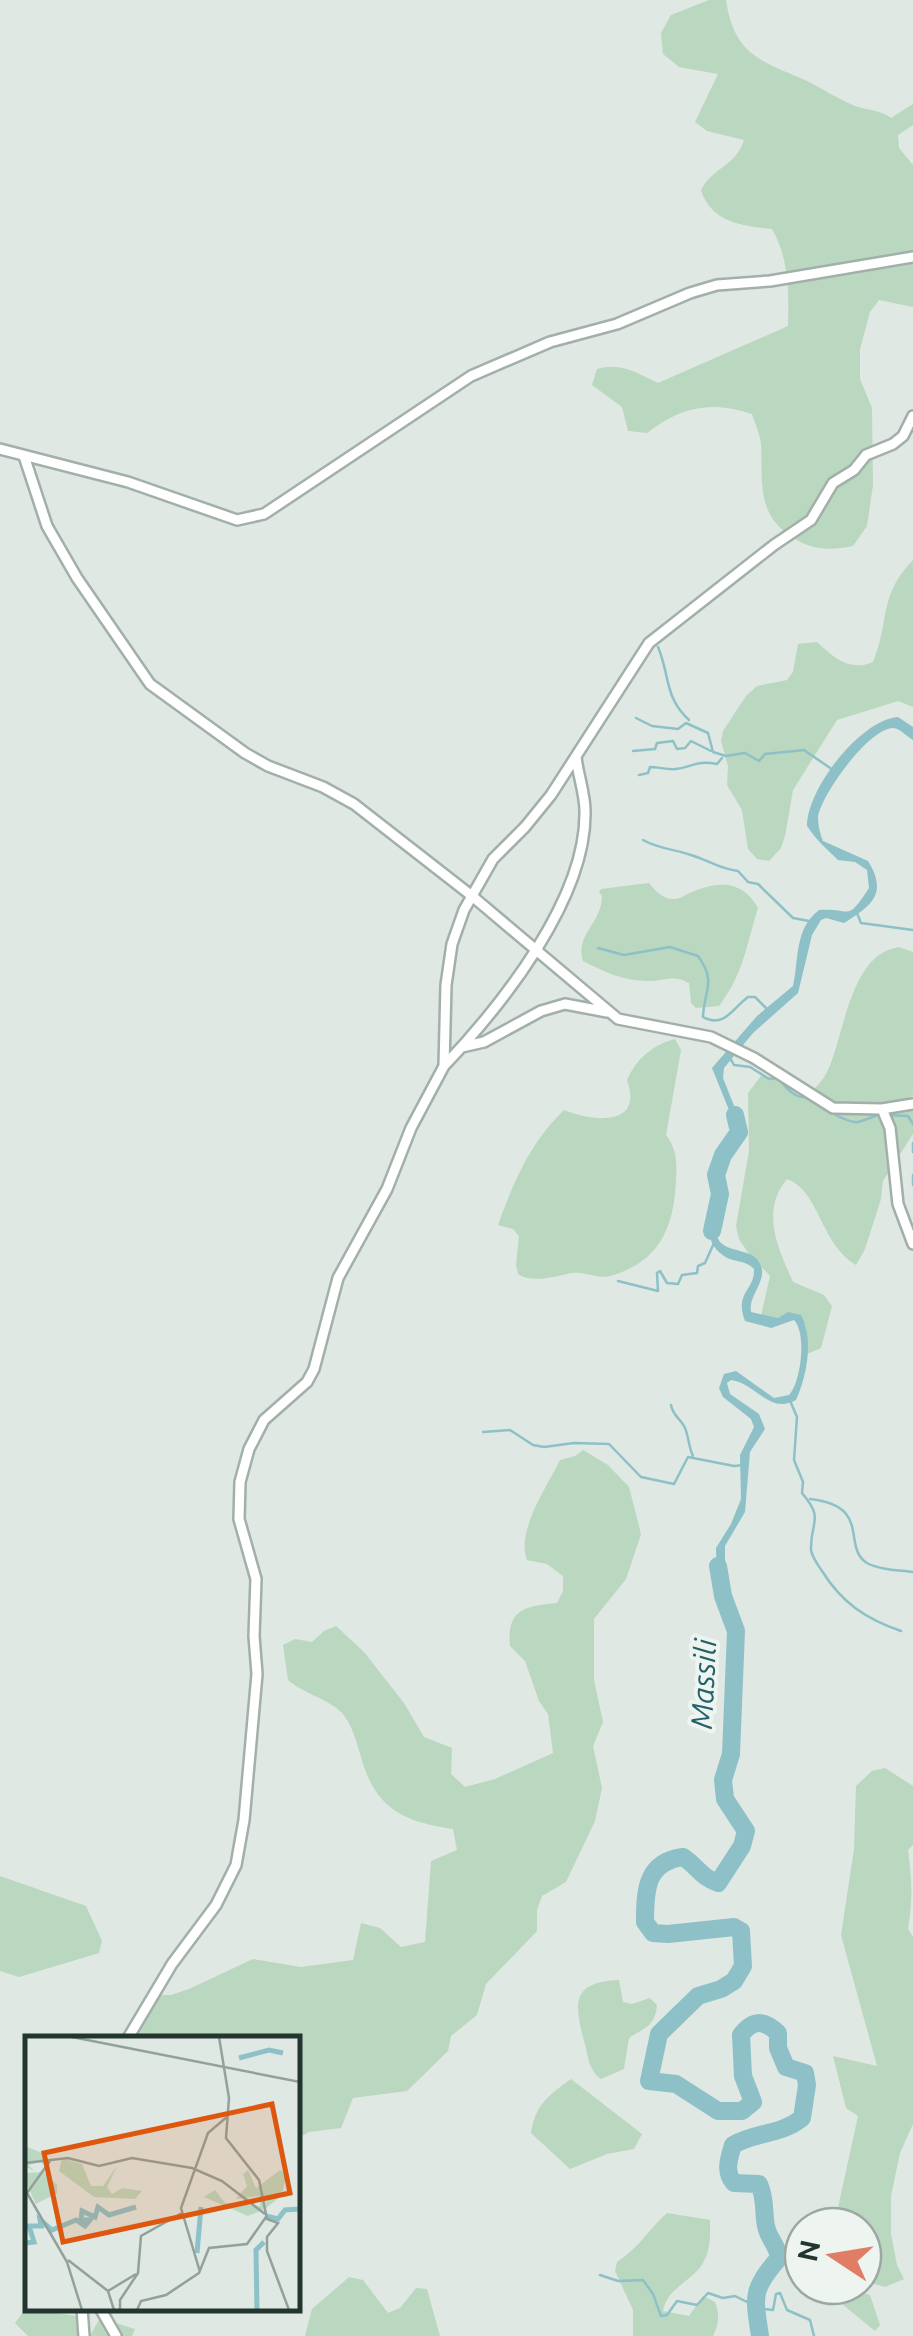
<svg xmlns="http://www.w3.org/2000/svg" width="913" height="2336" font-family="Ubuntu,sans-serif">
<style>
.green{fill:#bad7c0}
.water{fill:#8dc1c7}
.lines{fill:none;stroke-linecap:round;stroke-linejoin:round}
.stream{stroke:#8dc1c7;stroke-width:2.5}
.river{stroke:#8dc1c7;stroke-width:18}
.minor-casing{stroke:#a3afa9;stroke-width:14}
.minor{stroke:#fff;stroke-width:9}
.labels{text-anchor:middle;stroke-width:8;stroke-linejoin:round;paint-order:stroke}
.water-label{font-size:30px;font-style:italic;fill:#246169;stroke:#eef5f1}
.inset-river{fill:none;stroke:#8dc1c7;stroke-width:5}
.inset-road{fill:none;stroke:#93a19b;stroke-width:2.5}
.view{fill:#de570e;fill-opacity:0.15;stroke:#de570e;stroke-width:5}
.inset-edge{fill:none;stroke:#22362f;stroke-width:5}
</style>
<rect width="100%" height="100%" fill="#dfe8e3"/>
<!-- green -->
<path class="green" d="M 709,0 L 726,0 C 734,55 761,61 807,81 C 823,89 838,99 855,106 C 869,111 878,109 891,118 L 913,104 L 913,125 L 898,135 L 899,148 L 913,165 L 913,307 L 879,300 L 870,312 L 860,349 L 860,379 L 872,408 L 873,485 L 867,526 L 853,546 C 829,551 812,550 792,537 C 756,514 763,482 761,444 C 760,434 755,424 752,414 C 711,400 680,407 647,433 L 628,431 L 622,407 L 592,385 L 597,369 C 621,362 637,373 658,383 L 788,326 C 789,293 789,258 772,229 C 741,226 711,222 701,190 C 713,167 736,166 744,140 L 707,131 L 695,122 L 718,74 L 679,67 L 663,54 L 661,33 L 671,15 Z
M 913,560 L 913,707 L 898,701 L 837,720 L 793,790 L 785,836 L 781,848 L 769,861 L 757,859 L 748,849 L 742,810 L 727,785 L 728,766 L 721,741 L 723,731 L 746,696 L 757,686 L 787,680 L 793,672 L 798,644 L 817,642 C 834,658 850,672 873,662 C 890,621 878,596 913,560 Z
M 649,883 C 655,891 664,900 675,899 C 680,899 685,895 690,893 C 717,881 742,879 758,908 C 746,946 744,973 719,1006 L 696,1008 L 691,1003 L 689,983 C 673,974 665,981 648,981 C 623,981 605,972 583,961 C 575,934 602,923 602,896 L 599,892 L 601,889 Z
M 899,947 L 913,952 L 913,1095 L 910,1098 L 913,1102 L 913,1134 L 883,1181 L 881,1199 L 865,1249 L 856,1265 C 820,1244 820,1191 787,1179 C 760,1211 778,1248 793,1282 L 824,1295 L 832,1306 L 821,1348 L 807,1354 L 806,1325 L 788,1312 L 778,1318 L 761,1316 L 770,1276 L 749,1254 L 739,1239 L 736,1226 L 749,1151 L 748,1093 L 761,1076 L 778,1078 L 802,1098 L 807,1097 C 814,1089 823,1081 827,1072 C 845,1036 849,954 899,947 Z
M 675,1039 L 681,1050 L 666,1135 C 677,1150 677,1162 676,1180 C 674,1227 660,1262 610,1276 C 599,1279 584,1271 572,1273 C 555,1276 533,1284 518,1274 L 516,1265 L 519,1236 L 513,1229 L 498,1225 C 514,1181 530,1143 564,1110 C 593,1122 644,1127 627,1080 C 636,1059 652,1045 675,1039 Z
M 583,1450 L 608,1465 L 629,1487 L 641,1534 L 626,1579 L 594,1619 L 594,1680 L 603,1722 L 593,1746 L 602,1788 L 595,1821 L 566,1882 L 542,1896 L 537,1910 L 537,1931 L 486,1984 L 477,2015 L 451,2036 L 448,2051 L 407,2091 L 353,2098 L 341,2128 L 309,2132 L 298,2138 L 298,2038 L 128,2038 L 153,1995 L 171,1995 L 189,1989 L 253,1959 L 301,1967 L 353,1960 L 361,1923 L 380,1928 L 401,1947 L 425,1942 L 431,1861 L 457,1850 L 453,1829 C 403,1822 375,1808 361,1757 C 356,1741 353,1726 342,1713 C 327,1698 304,1694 288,1680 L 283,1645 L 295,1639 L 312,1642 L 324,1631 L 336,1626 L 364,1652 L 404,1703 L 424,1737 L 452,1748 L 451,1774 L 465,1787 L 495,1779 L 553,1753 L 548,1714 L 539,1701 L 525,1661 L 510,1646 C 506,1609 526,1606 557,1603 L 563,1591 L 563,1576 L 547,1564 L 527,1560 C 516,1530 547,1487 560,1460 L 575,1456 Z
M 885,1768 L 913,1786 L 913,1845 L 908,1850 C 912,1882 913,1898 908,1929 L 913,1937 L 913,2124 L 900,2153 L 891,2196 L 891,2234 L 897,2265 L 904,2279 L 885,2287 L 863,2281 L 863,2226 L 834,2226 L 858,2116 L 846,2108 L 833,2056 L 877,2066 L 841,1935 L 854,1849 L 856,1786 L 872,1771 Z
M 0,1876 L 86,1906 L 102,1941 L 99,1953 L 19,1977 L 0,1971 Z
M 619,1980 L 623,2002 L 632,2004 L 650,1998 L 657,2005 C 655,2027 645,2027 629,2038 L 624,2069 L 601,2079 C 587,2069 588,2052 583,2037 C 573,1999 575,1982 619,1980 Z
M 571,2079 L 642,2134 L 634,2149 L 607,2154 L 570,2169 L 531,2133 C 535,2105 549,2095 571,2079 Z
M 667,2213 L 710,2220 C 710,2233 711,2249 704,2261 C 694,2281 667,2287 663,2311 L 689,2316 L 703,2296 L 715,2302 C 720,2315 719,2324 713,2336 L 633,2336 L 633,2310 L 615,2271 L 617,2262 C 638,2249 649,2229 667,2213 Z
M 349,2277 L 363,2280 L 388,2313 L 400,2308 L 416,2288 L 427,2289 L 440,2336 L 305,2336 L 312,2309 Z
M 856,2290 L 870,2295 L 880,2325 L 875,2331 L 842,2304 Z
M 26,2308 L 82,2317 L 85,2336 L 91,2334 L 100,2318 L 135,2329 L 132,2336 L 28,2336 L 15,2323 Z"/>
<!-- water -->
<path class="water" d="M 898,717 L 913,727 L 913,740 C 907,737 900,728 893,728 C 869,728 821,795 818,817 C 818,825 820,834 823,841 L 868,861 C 889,895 870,906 844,923 L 826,918 L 821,920 L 812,935 L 798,993 L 753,1033 L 724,1068 L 723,1078 L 744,1131 L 740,1136 L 734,1134 L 731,1115 L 712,1068 L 757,1016 L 793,986 C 799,960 794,929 819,910 C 853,908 846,923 869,888 L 867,870 L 855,862 L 838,860 C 826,848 817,841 807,826 C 807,789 860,720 898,717 Z
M 713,1204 C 722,1215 711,1231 720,1242 C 732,1254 755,1248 761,1266 C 767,1282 748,1295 751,1312 L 778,1318 L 788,1312 L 801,1315 C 814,1338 807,1376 796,1400 C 769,1415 756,1383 731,1380 L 727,1383 L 730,1394 L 759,1414 L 765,1429 L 750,1452 L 745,1512 L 725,1546 L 725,1586 L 717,1588 L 716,1548 L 731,1524 L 741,1499 L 740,1455 L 754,1427 L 751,1419 L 723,1397 L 719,1388 L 724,1374 L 736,1371 L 774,1398 L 789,1395 C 801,1382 807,1333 794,1320 L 771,1328 L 745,1321 C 734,1293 755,1290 754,1269 C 744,1259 734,1263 724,1256 C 705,1243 707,1224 713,1204 Z"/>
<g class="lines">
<!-- stream -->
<path class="stream" d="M 658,647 C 670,675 664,697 689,720
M 636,718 L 652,726 L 678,729 L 686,723 L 708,733 L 713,752 L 726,756 L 745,753 L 759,761 L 765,754 L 804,750 L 833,770
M 633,751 L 655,749 L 657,743 L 673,741 L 677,749 L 685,748 L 691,741 L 711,751
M 639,775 L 648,773 L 650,767 C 659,767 667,770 676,769 C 693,767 696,760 717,764 L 722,758
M 643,840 C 659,849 674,849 691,855 C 708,860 719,869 738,871 L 748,882 L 758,884 L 793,918 L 809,921
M 857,913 L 861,923 L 913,930
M 598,948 L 624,955 L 670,947 L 698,956 C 717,982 704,990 703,1017 C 724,1029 733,1008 748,997 L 755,997 L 766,1008
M 730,1058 L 734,1065 L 750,1067 L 769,1079 L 778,1078 C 785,1087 795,1099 807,1097 C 817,1105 848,1124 858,1122 C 866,1120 874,1116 881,1114
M 889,1115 L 908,1116 L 913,1124
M 913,1143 L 913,1152
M 913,1175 L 913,1185
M 618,1281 L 658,1291 L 657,1273 L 660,1271 L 667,1283 L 678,1284 L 682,1275 L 697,1273 L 698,1266 L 705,1263 L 714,1243
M 791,1403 L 797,1417 L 794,1460 L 803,1482 L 802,1493 C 825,1520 810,1521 811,1550 C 812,1557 818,1565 822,1571 C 842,1603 866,1619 901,1631
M 671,1405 C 673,1416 679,1417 684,1426 C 689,1435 688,1446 693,1456
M 483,1432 L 510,1430 L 533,1445 L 544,1447 L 574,1443 L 609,1444 L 641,1477 L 674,1484 L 688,1457 L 734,1466 L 744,1465
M 810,1499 C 873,1506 841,1547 867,1563 C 880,1570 898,1570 913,1572
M 600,2275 L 618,2281 L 643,2280 L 653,2294 L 661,2316 L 667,2315 L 677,2301 L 697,2305 L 708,2293 L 723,2298 L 735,2296 L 747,2302 L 753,2297
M 755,2308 L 773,2310 L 776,2294 L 780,2293 L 787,2310 L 810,2320 L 814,2336"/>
<!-- river -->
<path class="river" d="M 712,1231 L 720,1194 L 716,1175 L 723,1155 L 739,1132 L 735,1115
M 718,1566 L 723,1596 L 736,1631 L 731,1754 L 723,1780 L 725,1799 L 746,1831 L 742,1846 L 718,1883 C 702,1878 697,1866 683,1857 C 646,1862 645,1890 645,1922 L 653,1933 L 668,1934 L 734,1927 L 741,1931 L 743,1966 L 734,1981 L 721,1989 L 698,1996 L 659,2034 L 649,2081 L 676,2084 L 718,2111 L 742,2111 L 753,2102 L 743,2076 L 741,2035 C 753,2019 764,2020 778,2033 L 778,2048 L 786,2067 L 805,2073 L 807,2085 L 802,2118 C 781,2135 755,2132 733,2145 C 729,2158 724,2172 734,2183 L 759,2184 C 766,2199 763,2211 766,2226 C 768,2238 778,2246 779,2258 C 751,2290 754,2296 760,2336"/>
<!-- minor casing -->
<g class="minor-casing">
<path id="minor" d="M 0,449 L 128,482 L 237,520 L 264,514 L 471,376 L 550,342 L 617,324 L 690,293 L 717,285 L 770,281 L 913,257
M 24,456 L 47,526 L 77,578 L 150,684 L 245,753 L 268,766 L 323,787 L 354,804 L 472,896 L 618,1019 L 711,1037 L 754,1058 L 833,1108 L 882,1109 L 913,1104
M 462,1047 L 484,1042 L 541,1011 L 565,1004 L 607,1012
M 444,1066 C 501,1006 587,899 585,811 C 585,794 578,775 576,757
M 882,1109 L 890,1128 L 898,1204 L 913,1244
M 128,2038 L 172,1964 L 216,1905 L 236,1865 L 244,1820 L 257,1674 L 254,1636 L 256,1579 L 239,1519 L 240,1482 L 249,1449 L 264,1420 L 307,1382 L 314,1369 L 338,1278 L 387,1189 L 411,1128 L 444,1066 L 446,985 L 452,944 L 464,910 L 493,859 L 525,827 L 551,795 L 649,643 L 774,545 L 811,520 L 833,483 L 854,470 L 866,455 L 893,444 L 903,436 L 913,416
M 82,2308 L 84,2336
M 100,2308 L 116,2336"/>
</g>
<!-- minor -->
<use href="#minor" class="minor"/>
</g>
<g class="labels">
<!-- water labels -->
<g class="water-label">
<text transform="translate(704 1684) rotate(-87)" y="10">Massili</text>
</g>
</g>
<!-- overview -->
<g transform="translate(25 2036)">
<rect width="275" height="275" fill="#dfe8e3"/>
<path d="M 0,110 L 22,119 L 20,131 L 16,126 L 3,129 L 10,135 L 1,131 L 2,137 L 19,136 L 32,149 L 32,157 L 11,168 L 0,145 ZM 37,122 L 57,128 L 66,150 L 78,150 L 92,130 L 82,151 L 87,158 L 98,152 L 117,155 L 110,163 L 69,161 L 34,135 ZM 223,134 L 231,152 L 255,134 L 262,138 L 256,160 L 240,173 L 223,180 L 179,161 L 190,154 L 200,167 L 235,170 L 234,160 L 211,163 L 222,150 L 218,138 Z" fill="#bad7c0"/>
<path class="inset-river" d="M 214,22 L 244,14 L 258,17M 241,180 L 253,183 L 260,174 L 275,173M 0,207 L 9,206 L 4,190 L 16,190 L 15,184 L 27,194 L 51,184 L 60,190 L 65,184 L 56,184 L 57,175 L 70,181 L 73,171 L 84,179 L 111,171M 172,217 L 176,171M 232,274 L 231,214 L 239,206"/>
<path class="inset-road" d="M 47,1 L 275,46M 194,1 L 204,62 L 201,102 L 234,144 L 242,183 L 253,187 L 242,201 L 242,215 L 264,274M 25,125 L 2,157 L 42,226 L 57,274M 0,127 L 43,122 L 74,130 L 107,122 L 167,132 L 197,145 L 240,178M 43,224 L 83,255 L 89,274M 175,236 L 156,172 L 183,97 L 203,80M 83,255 L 111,238M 95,274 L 95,264 L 113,237 L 116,200 L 157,177M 112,274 L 116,265 L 141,259 L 174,237 L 184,212 L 222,208 L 241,181"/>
<path class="view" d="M 247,68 L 265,157 L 38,206 L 19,117 Z"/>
<rect width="275" height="275" class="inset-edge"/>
</g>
<!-- north arrow -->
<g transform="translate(833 2256) rotate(282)"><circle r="48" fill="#eef5f1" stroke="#9ca9a3" stroke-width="2.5"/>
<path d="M0-8L18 38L0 25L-18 38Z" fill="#e07d65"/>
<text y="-15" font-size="28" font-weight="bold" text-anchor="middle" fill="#22362f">N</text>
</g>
</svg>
